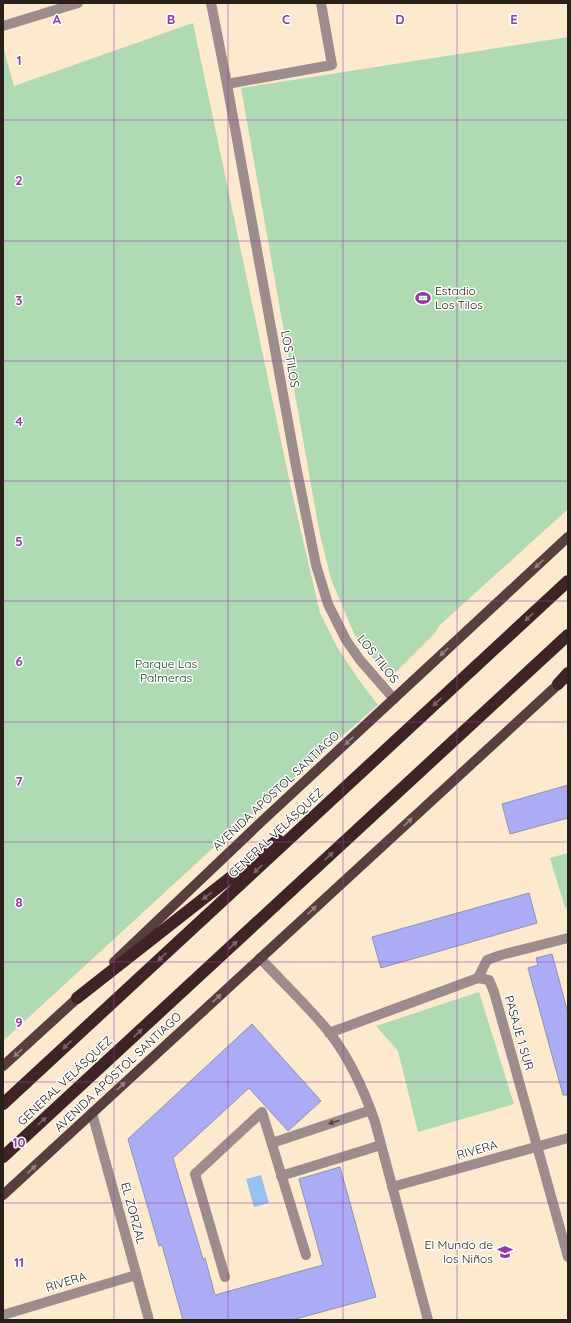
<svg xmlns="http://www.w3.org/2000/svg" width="571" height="1323" font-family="Quicksand,sans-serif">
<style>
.green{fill:#b0dab4}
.water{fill:#97c0f3}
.building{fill:#acacf6;stroke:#9192af}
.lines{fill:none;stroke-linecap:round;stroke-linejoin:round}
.minor{stroke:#9c8c8b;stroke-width:10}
.major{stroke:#583f3e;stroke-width:10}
.highway{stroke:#402425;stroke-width:12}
.oneway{fill:#928282}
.oneway2{fill:#796666}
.oneway3{fill:#514640}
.grid{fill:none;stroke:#953aa4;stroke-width:1;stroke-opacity:0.55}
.labels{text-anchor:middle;stroke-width:3;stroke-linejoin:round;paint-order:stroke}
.poi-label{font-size:12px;fill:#292117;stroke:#fff;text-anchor:start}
.street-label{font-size:12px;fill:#292117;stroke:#fff}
.park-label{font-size:12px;fill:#13421d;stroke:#fff}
.grid-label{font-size:13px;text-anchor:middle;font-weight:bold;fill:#953aa4;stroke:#fff;stroke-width:3;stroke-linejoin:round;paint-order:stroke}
</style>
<rect width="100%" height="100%" fill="#fde9cd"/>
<!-- green -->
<path class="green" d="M 193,23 L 292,493 L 320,613 L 337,647 L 359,680 L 378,705 L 225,837 L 3,1041 L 3,46 L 14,86 Z
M 568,37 L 568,509 L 440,625 L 434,634 L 395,673 L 385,673 L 355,636 L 331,579 L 319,530 L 241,88 Z
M 568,853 L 568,907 L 565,908 L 550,858 Z
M 479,992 L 514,1104 L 418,1132 L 398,1051 L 376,1026 Z"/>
<!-- water -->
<path class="water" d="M 261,1175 L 269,1203 L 254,1207 L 246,1179 Z"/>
<!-- building -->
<path class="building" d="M 568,785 L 568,818 L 510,834 L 502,804 Z
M 529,893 L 537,923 L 381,968 L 372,937 Z
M 552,954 L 568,1013 L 568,1095 L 563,1095 L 528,968 L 538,965 L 536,958 Z
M 252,1024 L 321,1101 L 288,1131 L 249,1088 L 173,1158 L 203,1259 L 205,1258 L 215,1295 L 323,1265 L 299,1179 L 340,1167 L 376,1297 L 292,1320 L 183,1320 L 162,1245 L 159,1246 L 128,1139 Z"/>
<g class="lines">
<!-- minor -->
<path class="minor" d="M 211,3 L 227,84 L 296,466 L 316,565 L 328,604 L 346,640 L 360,660 L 394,699
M 3,26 L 78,3
M 227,84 L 332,65 L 321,3
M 260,958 C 283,983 308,1006 329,1032 C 350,1059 364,1090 375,1122 L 428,1320
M 478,978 L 487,960 L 501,955 L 568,938
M 329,1033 L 478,978 L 489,980 L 494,992 L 568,1257
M 92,1113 L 149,1320
M 272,1143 L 371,1110
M 281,1176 L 381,1145
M 392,1187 L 568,1138
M 225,1277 L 195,1174 L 262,1112 L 306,1255
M 3,1315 L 136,1275"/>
<!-- major -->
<path class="major" d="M 114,962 L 260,823 L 568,537
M 3,1066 L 83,993
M 3,1195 L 564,679"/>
<!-- highway -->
<path class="highway" d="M 558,684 L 568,673
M 77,998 L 278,840
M 3,1104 L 568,581
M 3,1157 L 568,635"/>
</g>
<!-- one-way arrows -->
<defs><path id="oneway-solid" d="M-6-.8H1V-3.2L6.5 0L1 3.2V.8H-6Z"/></defs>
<g class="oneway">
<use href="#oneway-solid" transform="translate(539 564) rotate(137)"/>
<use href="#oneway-solid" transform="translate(444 652) rotate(137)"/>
<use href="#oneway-solid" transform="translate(349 741) rotate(137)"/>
<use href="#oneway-solid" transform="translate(408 822) rotate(-43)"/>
<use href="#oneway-solid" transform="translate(312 910) rotate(-43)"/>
<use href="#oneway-solid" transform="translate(217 998) rotate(-43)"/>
<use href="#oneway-solid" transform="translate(18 1053) rotate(138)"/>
<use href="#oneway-solid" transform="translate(121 1086) rotate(-43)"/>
<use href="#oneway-solid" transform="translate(32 1169) rotate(-43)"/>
</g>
<g class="oneway2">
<use href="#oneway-solid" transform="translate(529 617) rotate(137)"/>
<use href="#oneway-solid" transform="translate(437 702) rotate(137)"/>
<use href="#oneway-solid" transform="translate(329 856) rotate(-43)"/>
<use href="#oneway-solid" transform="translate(258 869) rotate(137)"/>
<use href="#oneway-solid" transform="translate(207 896) rotate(142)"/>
<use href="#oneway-solid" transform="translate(233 945) rotate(-43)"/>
<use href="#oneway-solid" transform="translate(162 957) rotate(137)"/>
<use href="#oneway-solid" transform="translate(138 1033) rotate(-43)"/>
<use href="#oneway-solid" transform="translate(67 1045) rotate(137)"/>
<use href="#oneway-solid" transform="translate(42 1121) rotate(-42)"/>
</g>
<use class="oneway3" href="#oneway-solid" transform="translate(334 1122) rotate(162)"/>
<!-- grid -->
<path class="grid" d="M 114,3 L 114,1320M 228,3 L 228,1320M 343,3 L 343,1320M 457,3 L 457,1320M 3,120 L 568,120M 3,241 L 568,241M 3,361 L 568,361M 3,481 L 568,481M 3,601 L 568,601M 3,722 L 568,722M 3,842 L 568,842M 3,962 L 568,962M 3,1082 L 568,1082M 3,1203 L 568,1203"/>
<!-- icons -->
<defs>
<g id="stadium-bare" transform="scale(1.2)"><path d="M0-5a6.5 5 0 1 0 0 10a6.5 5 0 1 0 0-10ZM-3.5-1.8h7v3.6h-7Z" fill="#953aa4" stroke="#fff" stroke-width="2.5" paint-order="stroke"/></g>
<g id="school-bare" transform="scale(1.2)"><path d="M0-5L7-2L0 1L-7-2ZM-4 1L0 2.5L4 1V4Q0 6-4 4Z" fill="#953aa4" stroke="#fff" stroke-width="2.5" paint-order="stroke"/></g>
</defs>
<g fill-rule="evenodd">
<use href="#stadium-bare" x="423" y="298"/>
<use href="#school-bare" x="505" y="1252"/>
</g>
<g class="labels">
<!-- poi labels -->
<g class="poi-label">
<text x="435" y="295">Estadio<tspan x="435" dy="14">Los Tilos</tspan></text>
<text x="493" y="1249" text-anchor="end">El Mundo de<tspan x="493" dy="14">los Niños</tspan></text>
</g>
<!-- street labels -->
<g class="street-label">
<text transform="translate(290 359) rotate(80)" y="4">LOS TILOS</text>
<text transform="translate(378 659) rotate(51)" y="4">LOS TILOS</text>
<text transform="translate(276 791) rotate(-43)" y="4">AVENIDA APÓSTOL SANTIAGO</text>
<text transform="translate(276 833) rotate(-43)" y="4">GENERAL VELÁSQUEZ</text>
<text transform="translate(519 1033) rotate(74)" y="4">PASAJE 1 SUR</text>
<text transform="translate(118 1072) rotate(-43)" y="4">AVENIDA APÓSTOL SANTIAGO</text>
<text transform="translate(65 1081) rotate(-43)" y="4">GENERAL VELÁSQUEZ</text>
<text transform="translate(477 1150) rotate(-16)" y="4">RIVERA</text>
<text transform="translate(133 1213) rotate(75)" y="4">EL ZORZAL</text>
<text transform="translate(66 1282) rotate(-17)" y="4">RIVERA</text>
</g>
<!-- park labels -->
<g class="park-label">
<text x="166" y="668">Parque Las<tspan x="166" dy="14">Palmeras</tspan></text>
</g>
</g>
<g class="grid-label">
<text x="57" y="24">A</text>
<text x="171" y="24">B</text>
<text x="286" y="24">C</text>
<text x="400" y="24">D</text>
<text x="514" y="24">E</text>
<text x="19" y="65">1</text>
<text x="19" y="185">2</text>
<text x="19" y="305">3</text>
<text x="19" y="426">4</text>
<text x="19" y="546">5</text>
<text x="19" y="666">6</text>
<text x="19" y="786">7</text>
<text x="19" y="907">8</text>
<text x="19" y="1027">9</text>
<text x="19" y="1147">10</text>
<text x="19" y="1267">11</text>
</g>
<!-- border -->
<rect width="571" height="1323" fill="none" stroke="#292117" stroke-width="8"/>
</svg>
